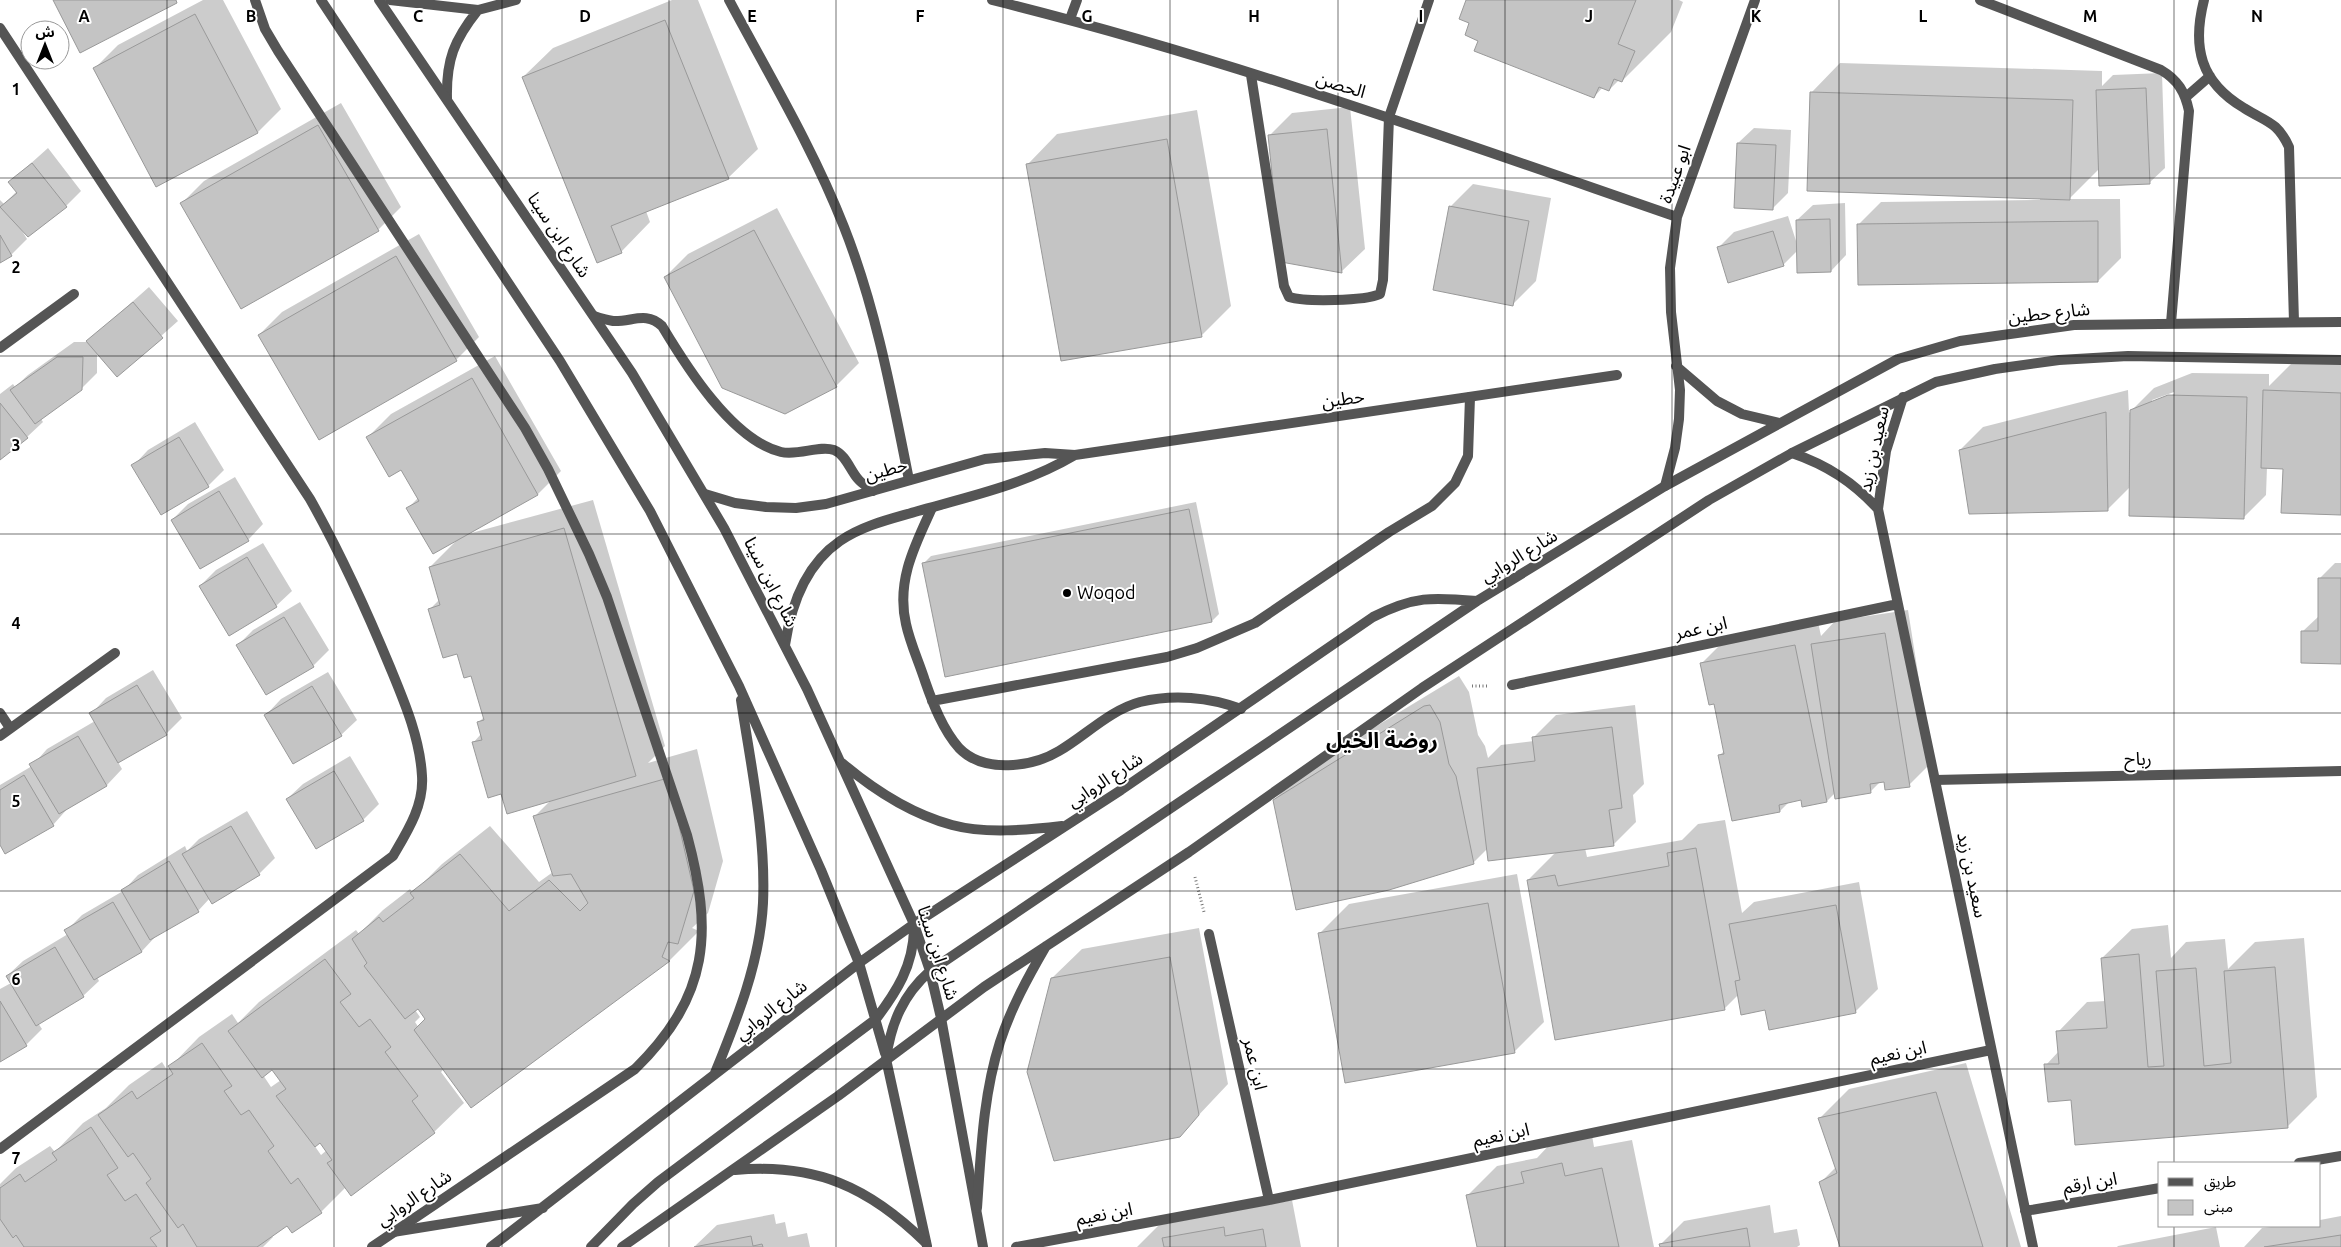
<svg xmlns="http://www.w3.org/2000/svg" width="2341" height="1247" font-family="Ubuntu,'Noto Sans Arabic',sans-serif">
<style>
.shadow{fill:#0003;fill-rule:evenodd}
.building{fill:#c4c4c4;stroke:#999}
.lines{fill:none;stroke-linecap:round;stroke-linejoin:round}
.path{stroke:#777;stroke-width:3;stroke-dasharray:1 2.5;stroke-linecap:butt}
.service{stroke:#555;stroke-width:10}
.minor{stroke:#555;stroke-width:10}
.tertiary{stroke:#555;stroke-width:10}
.grid{fill:none;stroke:#000;stroke-width:1;stroke-opacity:0.55}
.poi-dot{fill:#000;stroke:#fff;stroke-width:2}
.labels{text-anchor:middle;stroke-width:4;stroke-linejoin:round;paint-order:stroke}
.street-label{font-size:18px;fill:#000;stroke:#fff}
.poi-label{font-size:18px;fill:#000;stroke:#fff;text-anchor:start}
.district-label{font-size:22px;font-weight:bold;fill:#000;stroke:#fff}
.grid-label{font-size:16px;text-anchor:middle;font-weight:bold;fill:#000;stroke:#fff;stroke-width:4;stroke-linejoin:round;paint-order:stroke}
</style>
<rect width="100%" height="100%" fill="#fff"/>
<!-- shadow -->
<path class="shadow" d="M 203,0 L 223,0 L 281,109 L 258,132 L 95,68 L 118,45 Z
M 672,0 L 698,0 L 758,149 L 728,178 L 646,211 L 650,222 L 621,252 L 523,77 L 553,48 Z
M 1468,0 L 1679,0 L 1683,2 L 1671,32 L 1622,81 L 1619,80 L 1609,90 L 1603,87 L 1594,97 L 1480,40 L 1471,22 Z
M 1840,63 L 2102,71 L 2102,86 L 2113,75 L 2162,73 L 2165,168 L 2149,183 L 2100,168 L 2069,199 L 2120,199 L 2121,258 L 2098,281 L 1858,225 L 1881,202 L 2040,200 L 2040,197 L 1811,93 Z
M 341,103 L 401,207 L 378,230 L 181,204 L 204,181 Z
M 1350,107 L 1365,249 L 1342,271 L 1282,261 L 1269,136 L 1292,113 Z
M 1197,110 L 1231,306 L 1202,335 L 1062,360 L 1028,164 L 1057,134 Z
M 1754,128 L 1791,130 L 1788,193 L 1772,209 L 1738,143 Z
M 48,148 L 81,191 L 66,206 L 21,229 L 27,239 L 11,255 L 0,261 L 0,200 L 4,204 L 17,191 L 10,182 Z
M 1473,184 L 1551,198 L 1536,281 L 1513,304 L 1450,207 Z
M 1845,203 L 1846,255 L 1831,271 L 1798,250 L 1783,265 L 1719,247 L 1734,232 L 1788,216 L 1797,244 L 1797,220 L 1813,205 Z
M 777,208 L 859,363 L 836,386 L 665,277 L 688,254 Z
M 419,234 L 479,337 L 456,360 L 259,335 L 282,312 Z
M 149,287 L 178,321 L 117,375 L 97,352 L 97,373 L 81,389 L 41,419 L 43,422 L 27,437 L 0,458 L 0,394 L 13,384 L 15,387 L 28,375 L 74,342 L 87,342 Z
M 495,356 L 561,471 L 538,494 L 464,535 L 593,500 L 665,746 L 648,763 L 697,749 L 723,861 L 708,913 L 692,928 L 699,931 L 670,960 L 471,1106 L 444,1069 L 441,1072 L 464,1103 L 434,1132 L 346,1187 L 321,1212 L 287,1224 L 271,1235 L 273,1237 L 263,1247 L 0,1247 L 0,1184 L 16,1168 L 50,1146 L 55,1152 L 83,1123 L 106,1108 L 129,1085 L 162,1062 L 167,1070 L 199,1037 L 232,1014 L 238,1023 L 259,1002 L 356,930 L 359,934 L 383,910 L 410,889 L 413,893 L 442,864 L 490,826 L 539,882 L 553,872 L 535,816 L 551,800 L 502,793 L 473,743 L 481,734 L 478,723 L 484,717 L 472,675 L 430,609 L 440,599 L 430,567 L 457,540 L 408,508 L 419,497 L 402,468 L 368,437 L 391,414 ZM 418,1008 L 427,1019 L 419,1028 L 415,1022 L 420,1017 L 415,1010 ZM 272,1068 L 281,1080 L 271,1087 L 263,1075 ZM 320,1141 L 327,1150 L 321,1155 L 314,1145 Z
M 2294,361 L 2341,363 L 2341,514 L 2284,468 L 2267,467 L 2266,495 L 2243,518 L 2130,487 L 2107,510 L 1960,450 L 1983,427 L 2128,390 L 2129,413 L 2154,388 L 2192,373 L 2269,374 L 2269,386 ZM 2174,392 L 2174,394 L 2152,403 L 2152,400 Z
M 195,422 L 224,470 L 208,486 L 133,466 L 148,450 Z
M 235,477 L 263,524 L 248,540 L 172,520 L 188,504 Z
M 1196,502 L 1219,614 L 1212,621 L 923,564 L 931,556 Z
M 263,543 L 292,591 L 276,606 L 200,586 L 216,570 Z
M 2335,563 L 2341,563 L 2341,663 L 2302,632 L 2319,616 L 2319,579 Z
M 300,602 L 329,650 L 313,666 L 266,693 L 238,645 L 253,630 Z
M 1908,610 L 1932,762 L 1909,785 L 1881,781 L 1870,792 L 1836,792 L 1827,801 L 1802,799 L 1789,802 L 1780,811 L 1720,755 L 1725,750 L 1715,702 L 1701,664 L 1724,641 L 1818,622 L 1821,636 L 1835,621 Z
M 153,670 L 182,718 L 166,734 L 118,762 L 122,769 L 107,785 L 68,808 L 53,825 L 6,852 L 0,843 L 0,785 L 32,766 L 47,749 L 95,721 L 91,714 L 106,698 Z
M 328,672 L 357,720 L 341,735 L 266,715 L 281,699 Z
M 1459,676 L 1469,692 L 1478,735 L 1485,746 L 1488,758 L 1501,745 L 1534,741 L 1533,738 L 1556,715 L 1635,705 L 1644,784 L 1633,795 L 1636,822 L 1613,845 L 1585,848 L 1587,857 L 1682,840 L 1698,824 L 1725,820 L 1742,913 L 1754,902 L 1859,882 L 1878,989 L 1855,1012 L 1766,1008 L 1739,994 L 1724,1009 L 1528,880 L 1557,851 L 1488,848 L 1474,862 L 1389,889 L 1274,800 L 1304,770 Z
M 350,756 L 379,804 L 363,820 L 287,799 L 303,784 Z
M 247,811 L 275,858 L 259,874 L 210,898 L 198,911 L 157,935 L 142,951 L 97,977 L 99,981 L 83,996 L 38,1023 L 42,1029 L 26,1045 L 0,1060 L 0,989 L 11,983 L 7,976 L 23,961 L 68,934 L 66,931 L 82,915 L 123,891 L 138,875 L 185,846 L 187,851 L 199,839 Z
M 1517,874 L 1544,1022 L 1514,1052 L 1320,933 L 1349,904 Z
M 2168,925 L 2171,958 L 2186,942 L 2225,939 L 2228,969 L 2255,942 L 2304,938 L 2317,1097 L 2287,1127 L 2072,1099 L 2046,1065 L 2059,1051 L 2058,1032 L 2087,1002 L 2106,1001 L 2102,958 L 2132,929 Z
M 1199,928 L 1228,1084 L 1179,1136 L 1052,978 L 1082,949 Z
M 1966,1063 L 2021,1247 L 1842,1247 L 1821,1182 L 1836,1167 L 1820,1118 L 1849,1089 Z
M 1592,1135 L 1594,1147 L 1632,1140 L 1654,1247 L 1479,1247 L 1468,1195 L 1497,1166 L 1537,1158 L 1552,1142 Z
M 1292,1200 L 1301,1247 L 1137,1247 L 1159,1225 Z
M 1770,1205 L 1774,1233 L 1797,1229 L 1800,1245 L 1797,1247 L 1661,1247 L 1661,1244 L 1684,1221 Z
M 774,1214 L 776,1224 L 785,1222 L 788,1237 L 807,1233 L 810,1247 L 694,1247 L 717,1225 Z
M 2341,1216 L 2341,1247 L 2244,1247 L 2262,1228 L 2280,1226 L 2320,1226 L 2320,1220 Z
M 2216,1227 L 2220,1247 L 2117,1247 L 2118,1246 Z"/>
<!-- building -->
<path class="building" d="M 53,0 L 176,0 L 177,3 L 80,53 Z
M 1466,0 L 1636,0 L 1618,44 L 1635,51 L 1622,82 L 1614,79 L 1609,91 L 1599,87 L 1594,98 L 1474,51 L 1478,41 L 1465,35 L 1469,23 L 1459,19 Z
M 195,14 L 258,133 L 156,187 L 93,68 Z
M 665,20 L 729,179 L 611,226 L 622,253 L 597,263 L 522,77 Z
M 2146,88 L 2150,184 L 2099,186 L 2096,90 Z
M 1810,92 L 2073,100 L 2070,200 L 1807,191 Z
M 318,125 L 379,231 L 241,309 L 180,203 Z
M 1327,129 L 1342,273 L 1281,262 L 1268,135 Z
M 1167,139 L 1202,337 L 1061,361 L 1026,164 Z
M 1737,143 L 1776,145 L 1773,210 L 1734,208 Z
M 32,163 L 67,207 L 28,237 L 0,207 L 17,193 L 8,182 Z
M 1449,206 L 1529,221 L 1513,306 L 1433,290 Z
M 1830,219 L 1831,272 L 1797,273 L 1796,220 Z
M 2098,221 L 2098,282 L 1858,285 L 1857,224 Z
M 754,230 L 837,387 L 785,414 L 722,388 L 664,277 Z
M 1773,231 L 1784,266 L 1728,283 L 1717,247 Z
M 0,235 L 12,256 L 0,263 Z
M 396,256 L 457,361 L 319,440 L 258,335 Z
M 133,302 L 163,338 L 117,377 L 86,341 Z
M 57,357 L 83,357 L 82,390 L 35,424 L 10,390 Z
M 472,378 L 538,495 L 433,554 L 406,508 L 419,501 L 401,470 L 389,477 L 366,437 Z
M 2263,390 L 2341,393 L 2341,515 L 2281,513 L 2283,469 L 2261,468 Z
M 2168,395 L 2247,397 L 2244,519 L 2129,516 L 2130,410 Z
M 0,403 L 28,438 L 0,460 Z
M 2106,412 L 2108,511 L 1969,514 L 1959,450 Z
M 179,437 L 209,487 L 161,515 L 131,465 Z
M 219,491 L 249,541 L 200,569 L 171,520 Z
M 1189,509 L 1212,622 L 945,677 L 922,563 Z
M 564,528 L 636,776 L 507,814 L 501,794 L 488,798 L 472,742 L 482,740 L 477,722 L 484,720 L 471,676 L 464,678 L 457,654 L 443,658 L 428,609 L 440,605 L 429,567 Z
M 247,557 L 277,607 L 229,636 L 199,586 Z
M 2318,578 L 2341,578 L 2341,664 L 2301,663 L 2301,631 L 2318,631 Z
M 284,617 L 314,667 L 266,695 L 236,645 Z
M 1885,633 L 1910,787 L 1885,790 L 1884,782 L 1870,784 L 1871,793 L 1835,799 L 1811,644 Z
M 1795,645 L 1827,802 L 1802,807 L 1801,800 L 1779,805 L 1780,812 L 1732,821 L 1718,755 L 1724,754 L 1714,704 L 1709,705 L 1700,663 Z
M 137,685 L 167,735 L 118,763 L 89,713 Z
M 312,686 L 342,736 L 293,764 L 264,715 Z
M 1430,705 L 1440,722 L 1449,764 L 1456,776 L 1474,864 L 1389,890 L 1296,910 L 1273,800 L 1424,706 Z
M 1612,727 L 1622,808 L 1609,810 L 1614,846 L 1488,861 L 1477,768 L 1535,761 L 1532,737 Z
M 78,736 L 107,786 L 59,814 L 29,764 Z
M 334,771 L 364,821 L 316,849 L 286,799 Z
M 24,775 L 54,826 L 5,854 L 0,845 L 0,790 Z
M 668,778 L 694,891 L 678,944 L 668,942 L 662,957 L 670,961 L 471,1108 L 414,1030 L 425,1019 L 418,1009 L 405,1019 L 364,966 L 367,963 L 352,939 L 379,917 L 383,922 L 414,898 L 410,893 L 460,854 L 509,911 L 549,880 L 580,911 L 588,903 L 571,874 L 553,876 L 533,816 Z
M 231,826 L 260,875 L 212,904 L 182,854 Z
M 1696,848 L 1725,1010 L 1555,1040 L 1527,880 L 1555,875 L 1558,886 L 1669,866 L 1667,853 Z
M 169,861 L 199,912 L 150,940 L 121,890 Z
M 113,902 L 142,952 L 94,980 L 64,930 Z
M 1488,903 L 1515,1053 L 1345,1083 L 1318,933 Z
M 1836,905 L 1856,1013 L 1769,1030 L 1765,1010 L 1741,1015 L 1735,981 L 1740,980 L 1729,924 Z
M 55,947 L 84,997 L 36,1026 L 6,976 Z
M 2139,954 L 2148,1067 L 2164,1066 L 2156,971 L 2196,968 L 2204,1066 L 2231,1063 L 2224,971 L 2275,967 L 2288,1128 L 2075,1145 L 2071,1100 L 2048,1102 L 2044,1064 L 2059,1064 L 2056,1031 L 2107,1028 L 2101,958 Z
M 1170,957 L 1199,1115 L 1180,1137 L 1054,1161 L 1027,1072 L 1051,978 Z
M 325,959 L 351,994 L 340,1002 L 359,1027 L 370,1019 L 391,1047 L 385,1052 L 418,1096 L 412,1101 L 435,1133 L 351,1196 L 327,1163 L 332,1160 L 320,1143 L 315,1147 L 276,1096 L 286,1089 L 272,1070 L 262,1078 L 228,1031 Z
M 0,1001 L 27,1046 L 0,1062 Z
M 202,1043 L 232,1086 L 224,1091 L 241,1115 L 249,1110 L 274,1146 L 268,1151 L 291,1184 L 298,1178 L 322,1213 L 292,1233 L 287,1226 L 257,1247 L 197,1247 L 183,1224 L 178,1228 L 146,1183 L 151,1179 L 133,1153 L 128,1157 L 98,1115 L 132,1091 L 137,1099 L 173,1074 L 168,1066 Z
M 1936,1092 L 1983,1247 L 1840,1247 L 1819,1182 L 1837,1173 L 1818,1118 Z
M 91,1127 L 118,1168 L 107,1175 L 125,1201 L 136,1194 L 161,1231 L 150,1238 L 157,1247 L 24,1247 L 16,1235 L 13,1238 L 0,1219 L 0,1188 L 20,1174 L 25,1182 L 57,1160 L 52,1153 Z
M 1562,1163 L 1565,1176 L 1602,1168 L 1619,1247 L 1477,1247 L 1466,1195 L 1524,1183 L 1521,1172 Z
M 1224,1227 L 1225,1236 L 1263,1229 L 1266,1247 L 1164,1247 L 1162,1238 Z
M 1747,1228 L 1750,1247 L 1660,1247 L 1659,1244 Z
M 2341,1235 L 2341,1247 L 2264,1247 Z
M 751,1236 L 753,1246 L 762,1244 L 763,1247 L 694,1247 Z"/>
<g class="lines">
<!-- path -->
<path class="path" d="M 1472,686 L 1489,686
M 1195,877 L 1204,912"/>
<!-- service -->
<path class="service" d="M 729,0 C 769,75 813,148 844,227 C 876,308 892,395 909,480
M 1980,0 L 2161,70 C 2178,80 2185,92 2189,111 L 2171,323
M 2204,0 C 2192,47 2200,82 2244,108 C 2266,122 2277,121 2289,147 L 2294,322
M 1251,75 L 1284,286 L 1289,297 C 1305,302 1365,301 1380,294 L 1383,280 L 1389,117
M 2186,97 L 2210,76
M 594,316 C 600,318 607,320 613,321 C 632,322 646,311 662,326 C 686,366 732,440 781,452 C 799,456 819,445 834,450 C 846,455 850,470 858,479 C 862,484 868,487 873,491
M 932,508 C 915,545 896,581 906,624 C 910,643 919,662 925,681 C 933,704 943,730 959,748 C 984,774 1032,767 1059,751 C 1085,736 1110,710 1140,702 C 1173,694 1209,697 1241,709
M 932,701 L 1167,657 L 1197,648 L 1255,623 L 1389,532 L 1432,506 L 1455,483 L 1468,456 L 1470,397
M 1935,780 L 2341,771"/>
<!-- minor -->
<path class="minor" d="M 255,0 L 265,29 L 278,51 L 525,428 L 548,469 L 589,554 L 607,597 L 687,835 C 713,932 710,995 635,1069 L 372,1247
M 390,0 L 478,10 L 516,0
M 992,0 C 1224,57 1451,139 1677,217
M 1070,19 L 1077,0
M 0,28 L 310,499 C 341,554 366,609 390,667 C 404,701 420,738 422,776 C 424,806 407,832 393,856 L 0,1149
M 447,99 C 446,60 454,40 478,10
M 1389,117 L 1429,0
M 0,348 L 74,294
M 1676,366 L 1717,401 L 1742,414 L 1779,423
M 1903,397 L 1886,451 L 1878,509 L 2033,1247
M 1792,453 C 1827,465 1853,482 1878,509
M 1665,486 L 1675,448 L 1679,419 L 1680,390 L 1671,312 L 1670,268 L 1677,217 L 1755,0
M 705,494 L 735,503 L 766,507 L 796,508 L 826,504 L 985,459 L 1045,453 L 1075,455 L 1617,375
M 785,645 C 791,605 805,565 840,541 C 863,525 891,519 918,511 C 972,496 1026,484 1075,455
M 1512,685 L 1898,604
M 0,713 L 10,728
M 0,736 L 115,653
M 1209,934 L 1269,1200
M 941,1018 L 983,1247
M 886,1059 L 927,1246
M 2299,1163 L 2341,1156
M 2025,1211 L 2160,1188
M 1016,1247 L 1269,1200 L 1991,1050"/>
<!-- tertiary -->
<path class="tertiary" d="M 321,0 L 560,361 L 650,511 L 739,686 L 821,870 L 859,963 L 885,1053
M 379,0 L 632,373 L 724,528 L 807,689 L 914,924 L 930,971 L 941,1018
M 842,763 C 874,790 911,814 952,825 C 985,834 1028,830 1062,826
M 886,1059 C 891,1023 903,995 930,971 L 1477,601 L 1665,486 L 1898,359 L 1960,341 L 2074,325 L 2341,322
M 715,1073 C 737,1019 760,962 763,903 C 766,835 751,767 741,700
M 735,1170 C 816,1163 869,1187 926,1243
M 977,1208 C 981,1152 983,1095 1000,1042 C 1011,1008 1028,977 1046,946
M 393,1232 L 543,1208
M 491,1247 L 859,963 L 914,924 L 1121,790 L 1373,617 C 1414,596 1432,597 1477,601
M 591,1247 L 633,1204 L 658,1182 L 876,1019 C 897,991 913,966 914,930
M 622,1247 L 838,1096 L 984,987 L 1189,852 L 1422,688 L 1709,500 L 1792,453 L 1936,382 L 1995,369 L 2059,360 L 2128,356 L 2341,360"/>
</g>
<!-- grid -->
<path class="grid" d="M 167,0 L 167,1247M 334,0 L 334,1247M 502,0 L 502,1247M 669,0 L 669,1247M 836,0 L 836,1247M 1003,0 L 1003,1247M 1170,0 L 1170,1247M 1338,0 L 1338,1247M 1505,0 L 1505,1247M 1672,0 L 1672,1247M 1839,0 L 1839,1247M 2007,0 L 2007,1247M 2174,0 L 2174,1163M 0,178 L 2341,178M 0,356 L 2341,356M 0,534 L 2341,534M 0,713 L 2341,713M 0,891 L 2341,891M 0,1069 L 2341,1069M 2174,1226 L 2174,1247"/>
<!-- markers -->
<circle class="poi-dot" cx="1067" cy="593" r="5"/>
<g class="labels">
<!-- street labels -->
<g class="street-label">
<text transform="translate(1341 85) rotate(17)" y="6">الحصن</text>
<text transform="translate(1675 174) rotate(-70)" y="6">ابو عبيدة</text>
<text transform="translate(559 235) rotate(56)" y="6">شارع ابن سينا</text>
<text transform="translate(2049 313) rotate(-6)" y="6">شارع حطين</text>
<text transform="translate(1343 399) rotate(-8)" y="6">حطين</text>
<text transform="translate(1874 449) rotate(-78)" y="6">سعيد بن زيد</text>
<text transform="translate(886 470) rotate(-16)" y="6">حطين</text>
<text transform="translate(1519 556) rotate(-31)" y="6">شارع الروابي</text>
<text transform="translate(771 582) rotate(63)" y="6">شارع ابن سينا</text>
<text transform="translate(1701 628) rotate(-12)" y="6">ابن عمر</text>
<text transform="translate(2138 759) rotate(-1)" y="6">رباح</text>
<text transform="translate(1105 780) rotate(-33)" y="6">شارع الروابي</text>
<text transform="translate(1972 875) rotate(78)" y="6">سعيد بن زيد</text>
<text transform="translate(938 953) rotate(72)" y="6">شارع ابن سينا</text>
<text transform="translate(771 1010) rotate(-38)" y="6">شارع الروابي</text>
<text transform="translate(1898 1053) rotate(-12)" y="6">ابن نعيم</text>
<text transform="translate(1255 1064) rotate(77)" y="6">ابن عمر</text>
<text transform="translate(1501 1135) rotate(-12)" y="6">ابن نعيم</text>
<text transform="translate(2090 1183) rotate(-10)" y="6">ابن ارقم</text>
<text transform="translate(414 1198) rotate(-34)" y="6">شارع الروابي</text>
<text transform="translate(1104 1214) rotate(-11)" y="6">ابن نعيم</text>
</g>
<!-- poi labels -->
<g class="poi-label">
<text x="1077" y="599">Woqod</text>
</g>
<!-- district labels -->
<g class="district-label">
<text x="1382" y="748">روضة الخيل</text>
</g>
</g>
<g class="grid-label">
<text x="84" y="22">A</text>
<text x="251" y="22">B</text>
<text x="418" y="22">C</text>
<text x="585" y="22">D</text>
<text x="752" y="22">E</text>
<text x="920" y="22">F</text>
<text x="1087" y="22">G</text>
<text x="1254" y="22">H</text>
<text x="1421" y="22">I</text>
<text x="1589" y="22">J</text>
<text x="1756" y="22">K</text>
<text x="1923" y="22">L</text>
<text x="2090" y="22">M</text>
<text x="2257" y="22">N</text>
<text x="16" y="95">1</text>
<text x="16" y="273">2</text>
<text x="16" y="451">3</text>
<text x="16" y="629">4</text>
<text x="16" y="807">5</text>
<text x="16" y="985">6</text>
<text x="16" y="1164">7</text>
</g>
<!-- legend -->
<rect x="2158" y="1162" width="162" height="65" fill="#ffffff" stroke="#999999"/>
<rect x="2168" y="1178" width="25" height="8" fill="#555555" stroke="#999999"/>
<text x="2204" y="1187" font-size="15" fill="#000000">طريق</text>
<rect x="2168" y="1200" width="25" height="15" fill="#c4c4c4" stroke="#999999"/>
<text x="2204" y="1212" font-size="15" fill="#000000">مبنى</text>
<!-- north arrow -->
<g transform="translate(45 45)"><circle r="24" fill="#ffffff" stroke="#999999"/>
<path d="M0-4L9 19L0 12L-9 19Z" fill="#000000"/>
<text y="-8" font-size="14" font-weight="bold" text-anchor="middle" fill="#000000">ش</text>
</g>
</svg>
